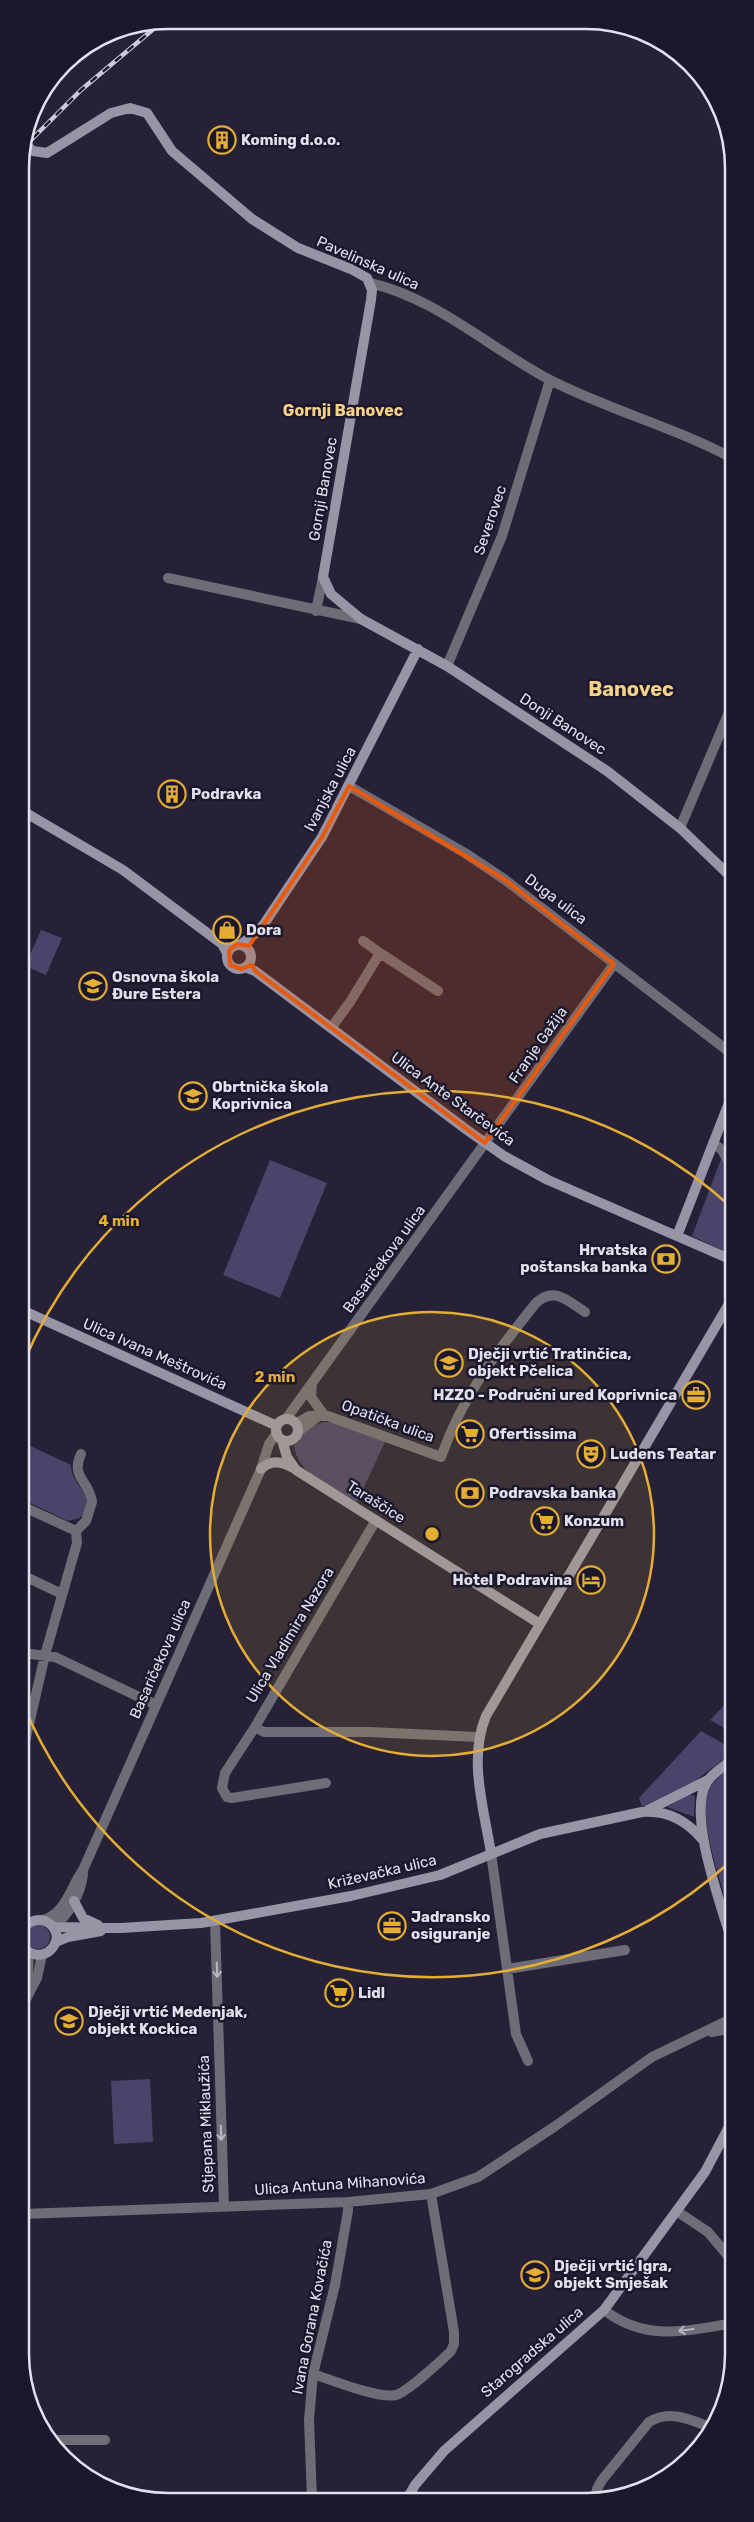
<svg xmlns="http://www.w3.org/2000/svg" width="754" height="2522" font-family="Rubik,sans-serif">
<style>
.green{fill:#4b4369}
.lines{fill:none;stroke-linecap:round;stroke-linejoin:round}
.street{stroke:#6d6c77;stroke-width:10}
.secondary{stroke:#9794a6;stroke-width:10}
.rail-casing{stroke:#cccada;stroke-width:4.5}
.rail{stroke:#1c182c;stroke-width:2.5;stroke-dasharray:8;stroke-linecap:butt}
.oneway{stroke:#b9b7c5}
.marked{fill:#e8590c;fill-opacity:0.2;stroke:#e8590c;stroke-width:4;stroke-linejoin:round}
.ring{fill:none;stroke:#e4ae35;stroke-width:2.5}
.labels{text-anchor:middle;stroke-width:5;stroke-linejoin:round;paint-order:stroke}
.poi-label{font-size:15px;font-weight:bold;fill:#e2e0ef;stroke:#1c182c;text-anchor:start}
.street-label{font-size:15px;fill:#e2e0ef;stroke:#1c182c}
.neighbourhood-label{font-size:16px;font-weight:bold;fill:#f6d188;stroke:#1c182c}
.district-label{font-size:20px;font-weight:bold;fill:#f6d188;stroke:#1c182c}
.rim{fill:none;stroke:#e2e0ef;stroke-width:2.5}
.centre{fill:#e4ae35;stroke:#1c182c;stroke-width:2.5}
.ring-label{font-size:15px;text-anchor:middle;font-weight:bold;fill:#e4ae35;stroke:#1c182c;stroke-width:5;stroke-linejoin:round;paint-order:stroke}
</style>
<rect width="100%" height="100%" fill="#262136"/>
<!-- green -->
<path class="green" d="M 41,930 L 62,938 L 46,975 L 25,966 Z
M 721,1159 L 732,1179 L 732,1255 L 692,1236 Z
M 270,1160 L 327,1183 L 280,1298 L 223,1275 Z
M 323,1422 L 337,1423 L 385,1442 L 357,1502 C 333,1488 297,1475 294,1445 L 299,1442 L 303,1430 Z
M 22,1442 L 71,1465 C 71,1488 100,1495 80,1518 L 68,1521 L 22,1499 Z
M 733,1696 L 733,1733 L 710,1720 Z
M 701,1731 L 733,1749 L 733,1752 L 695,1781 L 642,1807 L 639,1798 Z
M 733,1765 L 733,1923 C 724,1892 698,1823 708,1793 C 712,1780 723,1773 733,1765 Z
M 688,1795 L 694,1795 L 695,1798 L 694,1817 L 667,1807 Z
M26 1937a12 12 0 1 1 24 0a12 12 0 1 1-24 0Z
M 150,2079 L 153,2142 L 114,2144 L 111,2081 Z"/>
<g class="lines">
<!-- street -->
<path class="street" d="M 370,283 C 436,298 491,349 550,380 C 609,410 674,427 732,458
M 168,578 L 361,619
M 316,611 L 323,577
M 447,666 L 502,536 L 550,380
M 349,786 L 465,853 L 504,879 L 732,1054
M 680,828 L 732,705
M 363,941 L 380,953
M 331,1028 L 350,1002 L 380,953 L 438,991
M 713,1143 L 722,1150 L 732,1169
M 312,1383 L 311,1397 L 324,1415
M 286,1419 L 614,964
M 297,1423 L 309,1416 L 328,1416 L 441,1457 C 463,1395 495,1354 536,1303 C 554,1286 568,1301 585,1312
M 299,1431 L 316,1418
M 22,1506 L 76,1531 L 86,1521 L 92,1502 C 90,1481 70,1478 81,1454
M 376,1520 L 255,1727 L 264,1732 L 369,1732 L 478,1737
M 22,1575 L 62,1594
M 22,1653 L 55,1657 L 156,1705
M 255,1727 L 225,1773 L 222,1788 L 227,1797 L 232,1798 L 326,1783
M 22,1755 L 45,1655 L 77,1543 L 76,1531
M 491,1853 L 516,2034 L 528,2061
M 43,1920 C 66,1913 70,1888 83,1870 L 261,1469 L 269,1444 L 277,1433
M 215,1922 L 224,2206
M 54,1927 C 69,1914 81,1894 83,1874
M 507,1969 L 625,1950
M 27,1993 L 29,1952
M 22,2007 L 37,1978 L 42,1955
M 712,2032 L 733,2028
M 678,2212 L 708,2232 L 734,2263
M 23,2214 L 348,2202 L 431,2194 L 478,2177 L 554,2127 L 652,2057 L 733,2018
M 604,2310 C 646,2342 685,2331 734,2323
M 313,2374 C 332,2380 378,2399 396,2395 C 406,2393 442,2360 451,2351 L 454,2344 L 454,2332 L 431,2194
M 50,2440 L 105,2440
M 312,2499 L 309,2420 L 313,2374 L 335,2285 L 348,2211 L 348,2202
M 595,2499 L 597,2489 L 602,2480 L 649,2422 C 670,2409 691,2420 712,2428"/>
<!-- secondary -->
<path class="secondary" d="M 24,144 L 33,151 L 47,153 L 111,113 L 130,108 L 147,113 L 172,151 L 252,219 L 298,248 L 351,269 L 367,278 L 372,290 L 371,300 L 323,577 L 331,594 L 361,619 L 447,666 L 607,771 L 680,828 L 732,878
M 21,810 L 123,870 L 222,944 L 227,953
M 241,944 L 255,934 L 264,924 L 322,837 L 418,649
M227 957a12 12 0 1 1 24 0a12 12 0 1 1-24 0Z
M 245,967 L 255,971 L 467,1130 L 504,1156 L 548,1180 L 732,1260
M 677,1236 L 732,1095
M 22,1310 L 277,1426
M276 1430a11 11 0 1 1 22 0a11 11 0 1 1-22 0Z
M 282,1440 L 287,1457 L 296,1470 L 540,1624
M 261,1469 C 271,1459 283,1462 293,1468
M 733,1759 C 725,1766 712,1773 707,1782 C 686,1815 723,1909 733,1946
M 648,1810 L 708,1780
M 491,1853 C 484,1809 468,1759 486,1716 L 733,1297
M 74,1901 L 83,1918 L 98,1925
M 54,1927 L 121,1928 L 201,1923 L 351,1896 L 440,1875 L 540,1834 L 642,1812 C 667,1810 686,1820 702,1839
M 22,1930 C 33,1914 54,1918 57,1937 C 54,1956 32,1962 22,1944
M 56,1942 L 68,1937 L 101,1931
M 407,2499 L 415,2485 L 444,2451 L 604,2310 L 705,2172 L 733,2119"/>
<!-- rail casing -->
<g class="rail-casing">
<path id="rail" d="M 22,149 L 81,90 L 163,21"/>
</g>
<!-- rail -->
<use href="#rail" class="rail"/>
</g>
<!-- one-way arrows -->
<defs><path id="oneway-shaft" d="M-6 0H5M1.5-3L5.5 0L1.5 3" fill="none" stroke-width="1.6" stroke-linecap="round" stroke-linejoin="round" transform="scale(1.25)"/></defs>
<g class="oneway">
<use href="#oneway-shaft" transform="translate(217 1970) rotate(88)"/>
<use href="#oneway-shaft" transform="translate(221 2133) rotate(88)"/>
<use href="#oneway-shaft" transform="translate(686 2330) rotate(172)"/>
</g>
<!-- marked area -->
<path class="marked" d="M 349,786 L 504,879 L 614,964 L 485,1143 L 255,971 L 252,965 L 241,969 L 230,965 L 229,950 L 237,944 L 249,946 L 322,837 Z"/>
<!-- distance rings -->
<circle cx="432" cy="1534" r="222" fill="#e4ae35" fill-opacity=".12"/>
<g class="ring">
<circle cx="432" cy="1534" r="222"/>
<path d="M731 1861A443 443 0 0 1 23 1704M23 1364A443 443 0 0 1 731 1207"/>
</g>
<!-- icons -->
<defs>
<g id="building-ring" transform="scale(1.4375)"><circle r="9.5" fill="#1c182c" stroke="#e4ae35" stroke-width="1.5"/><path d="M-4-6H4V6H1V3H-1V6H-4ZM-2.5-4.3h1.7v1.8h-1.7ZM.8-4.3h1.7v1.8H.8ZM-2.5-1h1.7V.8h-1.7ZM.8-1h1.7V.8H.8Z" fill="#e4ae35"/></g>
<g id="shop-ring" transform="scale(1.4375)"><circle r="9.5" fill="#1c182c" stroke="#e4ae35" stroke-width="1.5"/><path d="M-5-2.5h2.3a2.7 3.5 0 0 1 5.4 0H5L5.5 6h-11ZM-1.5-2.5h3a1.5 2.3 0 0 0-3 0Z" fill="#e4ae35"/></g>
<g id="school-ring" transform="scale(1.4375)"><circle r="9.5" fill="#1c182c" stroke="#e4ae35" stroke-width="1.5"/><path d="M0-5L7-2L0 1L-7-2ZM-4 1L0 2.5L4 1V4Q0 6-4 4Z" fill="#e4ae35"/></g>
<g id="bank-ring" transform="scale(1.4375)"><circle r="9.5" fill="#1c182c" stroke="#e4ae35" stroke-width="1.5"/><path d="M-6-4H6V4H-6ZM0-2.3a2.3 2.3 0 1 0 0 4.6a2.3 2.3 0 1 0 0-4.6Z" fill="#e4ae35"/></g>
<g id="office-ring" transform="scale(1.4375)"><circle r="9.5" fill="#1c182c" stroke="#e4ae35" stroke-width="1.5"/><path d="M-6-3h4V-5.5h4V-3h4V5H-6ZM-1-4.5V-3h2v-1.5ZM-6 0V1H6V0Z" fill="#e4ae35"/></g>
<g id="supermarket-ring" transform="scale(1.4375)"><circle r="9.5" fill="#1c182c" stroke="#e4ae35" stroke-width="1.5"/><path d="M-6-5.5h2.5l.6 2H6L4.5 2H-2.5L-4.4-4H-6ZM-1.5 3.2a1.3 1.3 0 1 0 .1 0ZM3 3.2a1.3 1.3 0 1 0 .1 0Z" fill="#e4ae35"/></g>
<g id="theatre-ring" transform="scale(1.4375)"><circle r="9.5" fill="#1c182c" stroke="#e4ae35" stroke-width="1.5"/><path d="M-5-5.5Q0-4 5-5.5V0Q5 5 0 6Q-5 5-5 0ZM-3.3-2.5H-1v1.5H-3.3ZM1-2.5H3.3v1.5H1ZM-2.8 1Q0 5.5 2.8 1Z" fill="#e4ae35"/></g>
<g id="hotel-ring" transform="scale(1.4375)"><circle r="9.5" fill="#1c182c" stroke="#e4ae35" stroke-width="1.5"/><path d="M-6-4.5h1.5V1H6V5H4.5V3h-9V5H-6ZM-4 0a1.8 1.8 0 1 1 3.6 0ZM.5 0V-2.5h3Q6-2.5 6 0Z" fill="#e4ae35"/></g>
</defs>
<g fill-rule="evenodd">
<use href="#building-ring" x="222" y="140"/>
<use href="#building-ring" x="172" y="794"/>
<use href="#shop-ring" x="227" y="930"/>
<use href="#school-ring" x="93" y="986"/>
<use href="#school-ring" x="193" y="1096"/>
<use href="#bank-ring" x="666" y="1259"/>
<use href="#school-ring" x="449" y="1363"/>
<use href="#office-ring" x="696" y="1395"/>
<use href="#supermarket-ring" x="470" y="1434"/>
<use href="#theatre-ring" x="591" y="1454"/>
<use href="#bank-ring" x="470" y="1493"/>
<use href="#supermarket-ring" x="545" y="1521"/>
<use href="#hotel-ring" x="591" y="1580"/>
<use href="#office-ring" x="392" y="1926"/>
<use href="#supermarket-ring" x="339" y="1993"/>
<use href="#school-ring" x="69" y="2021"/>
<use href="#school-ring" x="535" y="2275"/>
</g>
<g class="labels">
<!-- poi labels -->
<g class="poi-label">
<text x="241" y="145">Koming d.o.o.</text>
<text x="191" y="799">Podravka</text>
<text x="246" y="935">Dora</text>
<text x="112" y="982">Osnovna škola<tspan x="112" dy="17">Đure Estera</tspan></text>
<text x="212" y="1092">Obrtnička škola<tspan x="212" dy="17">Koprivnica</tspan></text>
<text x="647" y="1255" text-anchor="end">Hrvatska<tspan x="647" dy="17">poštanska banka</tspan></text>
<text x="468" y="1359">Dječji vrtić Tratinčica,<tspan x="468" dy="17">objekt Pčelica</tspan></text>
<text x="677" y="1400" text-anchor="end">HZZO - Područni ured Koprivnica</text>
<text x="489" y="1439">Ofertissima</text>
<text x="610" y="1459">Ludens Teatar</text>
<text x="489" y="1498">Podravska banka</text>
<text x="564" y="1526">Konzum</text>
<text x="572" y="1585" text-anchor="end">Hotel Podravina</text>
<text x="411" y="1922">Jadransko<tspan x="411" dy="17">osiguranje</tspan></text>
<text x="358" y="1998">Lidl</text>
<text x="88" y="2017">Dječji vrtić Medenjak,<tspan x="88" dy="17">objekt Kockica</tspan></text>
<text x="554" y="2271">Dječji vrtić Igra,<tspan x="554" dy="17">objekt Smješak</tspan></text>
</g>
<!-- street labels -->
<g class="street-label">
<text transform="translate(368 263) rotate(24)" y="5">Pavelinska ulica</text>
<text transform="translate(323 489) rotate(-80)" y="5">Gornji Banovec</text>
<text transform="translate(490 520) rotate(-71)" y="5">Severovec</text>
<text transform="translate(563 724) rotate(33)" y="5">Donji Banovec</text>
<text transform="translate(330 789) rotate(-62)" y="5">Ivanjska ulica</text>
<text transform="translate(556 899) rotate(37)" y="5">Duga ulica</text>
<text transform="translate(538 1045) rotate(-55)" y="5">Franje Gažija</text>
<text transform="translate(453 1099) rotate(36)" y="5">Ulica Ante Starčevića</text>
<text transform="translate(384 1259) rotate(-54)" y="5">Basaričekova ulica</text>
<text transform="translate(155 1354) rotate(24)" y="5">Ulica Ivana Meštrovića</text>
<text transform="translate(388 1421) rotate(20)" y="5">Opatička ulica</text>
<text transform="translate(376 1502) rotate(32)" y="5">Taraščice</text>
<text transform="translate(290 1635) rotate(-59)" y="5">Ulica Vladimira Nazora</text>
<text transform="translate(160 1659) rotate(-66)" y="5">Basaričekova ulica</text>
<text transform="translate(382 1872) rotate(-13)" y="5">Križevačka ulica</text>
<text transform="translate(206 2124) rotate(-92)" y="5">Stjepana Miklaužića</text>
<text transform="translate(340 2184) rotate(-4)" y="5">Ulica Antuna Mihanovića</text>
<text transform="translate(312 2317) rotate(-79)" y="5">Ivana Gorana Kovačića</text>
<text transform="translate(532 2352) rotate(-41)" y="5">Starogradska ulica</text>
</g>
<!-- neighbourhood labels -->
<g class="neighbourhood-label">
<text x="343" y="416">Gornji Banovec</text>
</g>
<!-- district labels -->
<g class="district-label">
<text x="631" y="696">Banovec</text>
</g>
</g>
<!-- crop -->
<path d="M0 0H754V2522H0ZM168 29H586A139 139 0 0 1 725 168V2354A139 139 0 0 1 586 2493H168A139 139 0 0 1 29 2354V168A139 139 0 0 1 168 29Z" fill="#1c182c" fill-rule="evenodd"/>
<path class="rim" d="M168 29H586A139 139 0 0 1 725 168V2354A139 139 0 0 1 586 2493H168A139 139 0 0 1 29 2354V168A139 139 0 0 1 168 29Z"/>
<circle cx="432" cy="1534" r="8" class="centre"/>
<g class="ring-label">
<text x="119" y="1226">4 min</text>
<text x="275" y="1382">2 min</text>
</g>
</svg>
